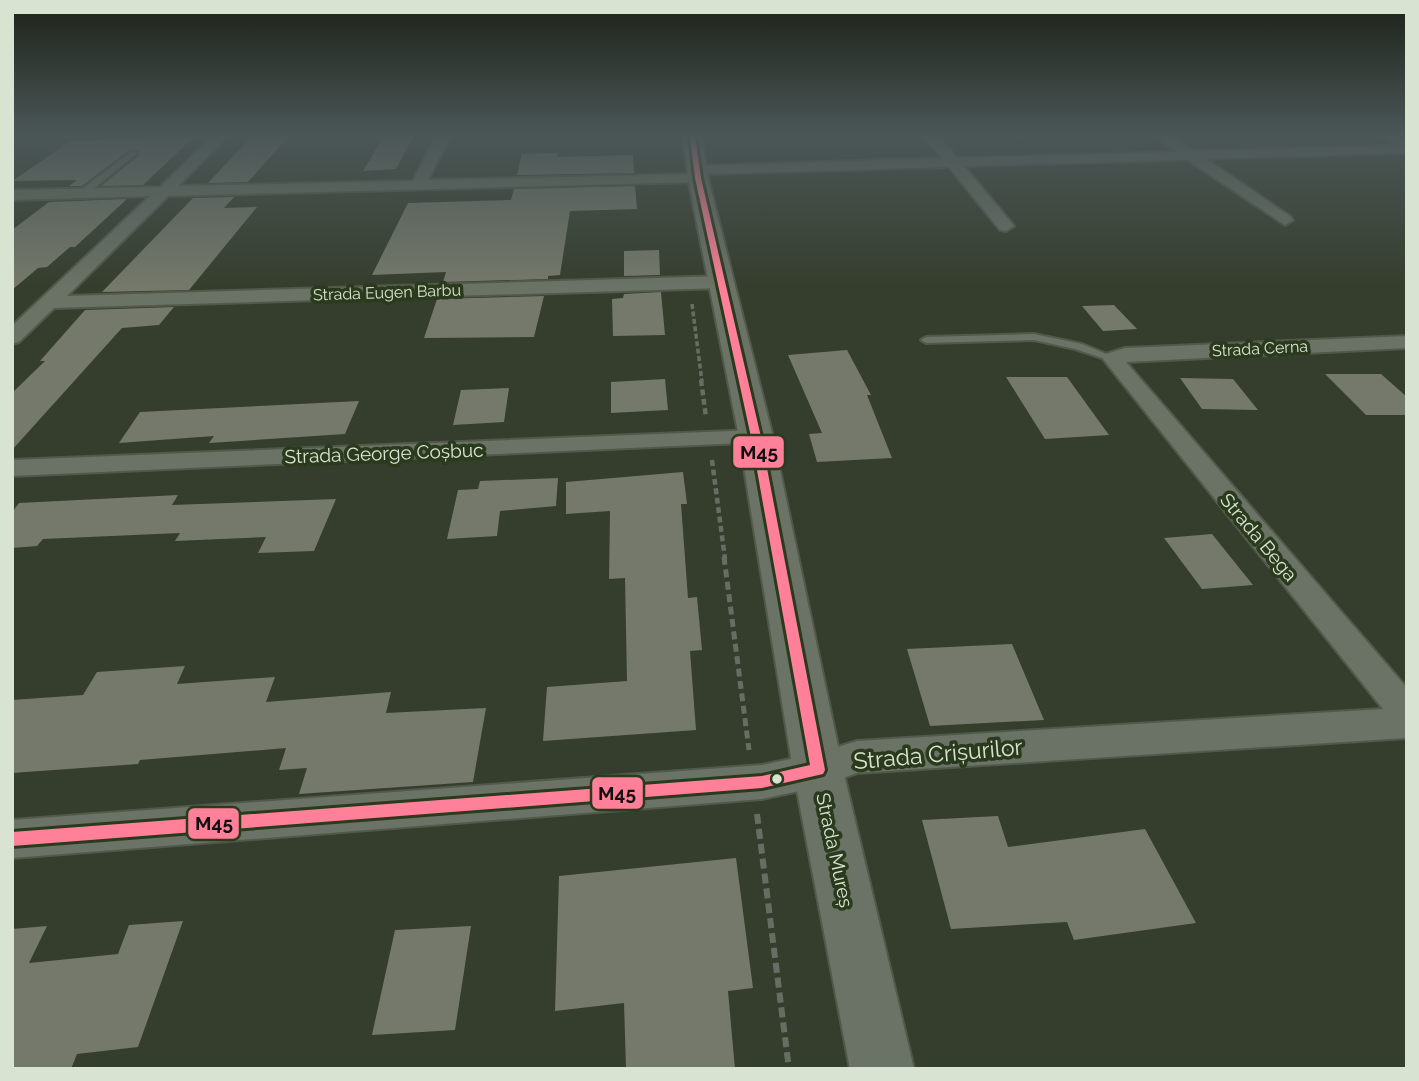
<svg xmlns="http://www.w3.org/2000/svg" width="1419" height="1081" font-family="Raleway,sans-serif">
<style>
.building{fill:#75796b}
.lines{fill:none;stroke-linecap:round;stroke-linejoin:round}
.lane-casing{stroke:#52594a;stroke-width:4}
.street-casing{stroke:#52594a;stroke-width:4}
.secondary-casing{stroke:#52594a;stroke-width:4}
.path-far3{stroke:#686d63;stroke-width:3.5;stroke-dasharray:5 2.5;stroke-linecap:butt}
.path-far2{stroke:#686d63;stroke-width:4.5;stroke-dasharray:6 3.5;stroke-linecap:butt}
.path-far1{stroke:#686d63;stroke-width:5;stroke-dasharray:8 4.5;stroke-linecap:butt}
.path{stroke:#686d63;stroke-width:6;stroke-dasharray:10 5;stroke-linecap:butt}
.lane{fill:#6b7266;fill-rule:evenodd}
.street{fill:#6b7266;fill-rule:evenodd}
.secondary{fill:#6b7266;fill-rule:evenodd}
.bus-1-casing{stroke:#2a3a1c;stroke-width:6}
.bus-1{fill:#ff8098;fill-rule:evenodd}
.bus-dot{fill:#d9e3d1;stroke:#2a3a1c;stroke-width:2.5}
.labels{text-anchor:middle;stroke-width:7;stroke-linejoin:round;paint-order:stroke}
.far-street-label{font-size:16px;fill:#d9e3d1;stroke:#2a3a1c}
.street-label{font-size:19px;fill:#d9e3d1;stroke:#2a3a1c}
.near-street-label{font-size:23px;fill:#d9e3d1;stroke:#2a3a1c}
.line-badge{stroke:#2a3a1c;stroke-width:2.5}
.pale-badge-label{font-size:19px;text-anchor:middle;font-weight:bold;fill:#111}
</style>
<rect width="100%" height="100%" fill="#353d2d"/>
<!-- building -->
<path class="building" d="M 252,136 L 289,136 L 248,182 L 208,183 Z
M 384,136 L 414,136 L 396,169 L 363,171 Z
M 194,137 L 143,185 L 101,186 L 139,155 L 139,151 L 131,149 L 82,186 L 69,186 L 77,180 L 12,181 L 71,141 Z
M 558,153 L 557,157 L 633,155 L 634,173 L 517,175 L 522,154 Z
M 635,186 L 637,209 L 570,211 L 560,275 L 548,276 L 548,279 L 443,282 L 446,272 L 372,275 L 408,203 L 511,200 L 514,189 Z
M 234,197 L 224,208 L 257,207 L 189,290 L 102,292 L 193,198 Z
M 127,199 L 75,247 L 70,247 L 47,267 L 38,268 L 12,290 L 12,230 L 49,202 Z
M 659,250 L 660,275 L 624,276 L 624,251 Z
M 661,292 L 665,335 L 613,336 L 612,299 L 623,298 L 624,294 Z
M 544,296 L 534,337 L 424,338 L 437,299 Z
M 1114,305 L 1137,329 L 1103,331 L 1082,306 Z
M 174,307 L 159,325 L 122,328 L 12,450 L 12,393 L 45,361 L 40,361 L 85,310 Z
M 847,350 L 871,395 L 867,395 L 892,458 L 817,462 L 809,434 L 822,433 L 788,355 Z
M 1325,374 L 1381,374 L 1407,397 L 1407,415 L 1366,415 Z
M 1006,377 L 1067,377 L 1109,435 L 1045,439 Z
M 1180,378 L 1233,379 L 1258,410 L 1202,409 Z
M 665,379 L 668,410 L 611,413 L 611,382 Z
M 509,388 L 504,422 L 453,425 L 461,390 Z
M 359,401 L 345,434 L 209,443 L 214,436 L 119,443 L 140,412 Z
M 683,472 L 687,504 L 681,504 L 688,598 L 697,597 L 702,650 L 690,651 L 696,730 L 543,741 L 547,687 L 627,681 L 625,578 L 609,579 L 610,511 L 566,514 L 566,482 Z
M 558,478 L 556,506 L 500,511 L 497,536 L 447,539 L 458,490 L 478,489 L 480,481 Z
M 178,495 L 172,505 L 336,499 L 314,551 L 258,553 L 266,537 L 175,541 L 180,533 L 43,539 L 37,546 L 12,548 L 12,512 L 19,503 Z
M 1212,534 L 1253,585 L 1202,589 L 1164,538 Z
M 1012,644 L 1044,720 L 930,726 L 907,649 Z
M 185,666 L 177,684 L 275,677 L 266,702 L 391,692 L 386,713 L 486,708 L 473,782 L 299,794 L 307,768 L 279,770 L 286,748 L 140,760 L 138,764 L 12,773 L 12,700 L 83,695 L 97,672 Z
M 998,816 L 1008,847 L 1145,829 L 1196,923 L 1074,940 L 1067,922 L 951,929 L 922,820 Z
M 736,858 L 753,988 L 728,991 L 735,1069 L 626,1069 L 624,1003 L 555,1011 L 559,876 Z
M 183,921 L 138,1047 L 77,1054 L 71,1069 L 12,1069 L 12,929 L 47,926 L 29,963 L 118,954 L 129,925 Z
M 471,926 L 455,1030 L 372,1035 L 395,930 Z"/>
<g class="lines">
<!-- lane casing -->
<g class="lane-casing">
<path id="lane" d="M 1384,136 L 1393,136 L 1407,143 L 1407,148 Z
M 131,152 L 137,153 L 87,194 L 81,194 L 81,190 Z
M 1034,334 L 1082,344 L 1119,359 L 1114,362 L 1075,349 L 1034,340 L 926,343 L 921,340 L 926,337 Z"/>
</g>
<!-- street casing -->
<g class="street-casing">
<path id="street" d="M 213,136 L 228,136 L 178,186 L 413,181 L 436,136 L 450,136 L 428,180 L 694,174 L 690,170 L 697,166 L 942,158 L 924,136 L 938,136 L 957,158 L 1176,152 L 1156,136 L 1172,136 L 1194,151 L 1407,145 L 1407,153 L 1206,159 L 1291,217 L 1293,220 L 1285,225 L 1188,160 L 964,166 L 1014,226 L 1006,231 L 1000,230 L 949,167 L 701,174 L 705,178 L 698,182 L 168,196 L 67,296 L 723,276 L 732,282 L 723,288 L 54,308 L 19,342 L 12,344 L 12,326 L 150,196 L 12,200 L 12,190 L 160,187 Z
M 1407,336 L 1407,348 L 1126,362 L 1407,688 L 1407,738 L 857,773 L 818,787 L 762,799 L 12,858 L 12,820 L 762,765 L 818,753 L 857,741 L 1383,709 L 1103,359 L 1106,354 L 1125,348 Z
M 756,430 L 765,432 L 768,437 L 765,442 L 12,476 L 12,460 Z"/>
</g>
<!-- secondary casing -->
<g class="secondary-casing">
<path id="secondary" d="M 683,136 L 701,136 L 708,178 L 773,437 L 843,770 L 914,1069 L 850,1069 L 793,770 L 739,437 L 688,178 Z"/>
</g>
<!-- path-far3 -->
<path class="path-far3" d="M 692,304 L 702,382"/>
<!-- path-far2 -->
<path class="path-far2" d="M 701,380 L 706,417
M 712,460 L 725,559"/>
<!-- path-far1 -->
<path class="path-far1" d="M 724,557 L 749,750"/>
<!-- path -->
<path class="path" d="M 757,814 L 789,1069"/>
<!-- lane -->
<use href="#lane" class="lane"/>
<!-- street -->
<use href="#street" class="street"/>
<!-- secondary -->
<use href="#secondary" class="secondary"/>
<!-- bus-1 casing -->
<g class="bus-1-casing">
<path id="bus-1" d="M 690,136 L 695,136 L 701,178 L 761,437 L 825,770 L 823,774 L 762,788 L 12,846 L 12,832 L 762,776 L 810,765 L 751,437 L 695,178 Z"/>
</g>
<!-- bus-1 -->
<use href="#bus-1" class="bus-1"/>
</g>
<!-- sky -->
<linearGradient id="sky" x2="0" y2="1"><stop stop-color="#1d2219"/><stop offset="0.47" stop-color="#4b5757"/><stop offset="1" stop-color="#4b5757" stop-opacity="0"/></linearGradient>
<rect width="1419" height="288" fill="url(#sky)"/>
<!-- markers -->
<circle class="bus-dot" cx="777" cy="779" r="6"/>
<g class="labels">
<!-- far-street labels -->
<g class="far-street-label">
<text transform="translate(387 292) rotate(-2)" y="6">Strada Eugen Barbu</text>
<text transform="translate(1260 348) rotate(-3)" y="6">Strada Cerna</text>
</g>
<!-- street labels -->
<g class="street-label">
<text transform="translate(384 453) rotate(-2)" y="7">Strada George Coșbuc</text>
<text transform="translate(1259 537) rotate(50)" y="7">Strada Bega</text>
<text transform="translate(835 850) rotate(78)" y="7">Strada Mureș</text>
</g>
<!-- near-street labels -->
<g class="near-street-label">
<text transform="translate(938 754) rotate(-5)" y="8">Strada Crișurilor</text>
</g>
</g>
<g class="line-badge">
<rect x="732" y="435" width="53" height="34" rx="7" fill="#ff8098"/>
<rect x="591" y="776" width="53" height="34" rx="7" fill="#ff8098"/>
<rect x="187" y="807" width="53" height="33" rx="7" fill="#ff8098"/>
</g>
<g class="pale-badge-label">
<text x="759" y="459">M45</text>
<text x="617" y="800">M45</text>
<text x="214" y="830">M45</text>
</g>
<!-- border -->
<rect width="1419" height="1081" fill="none" stroke="#d9e3d1" stroke-width="28"/>
</svg>
